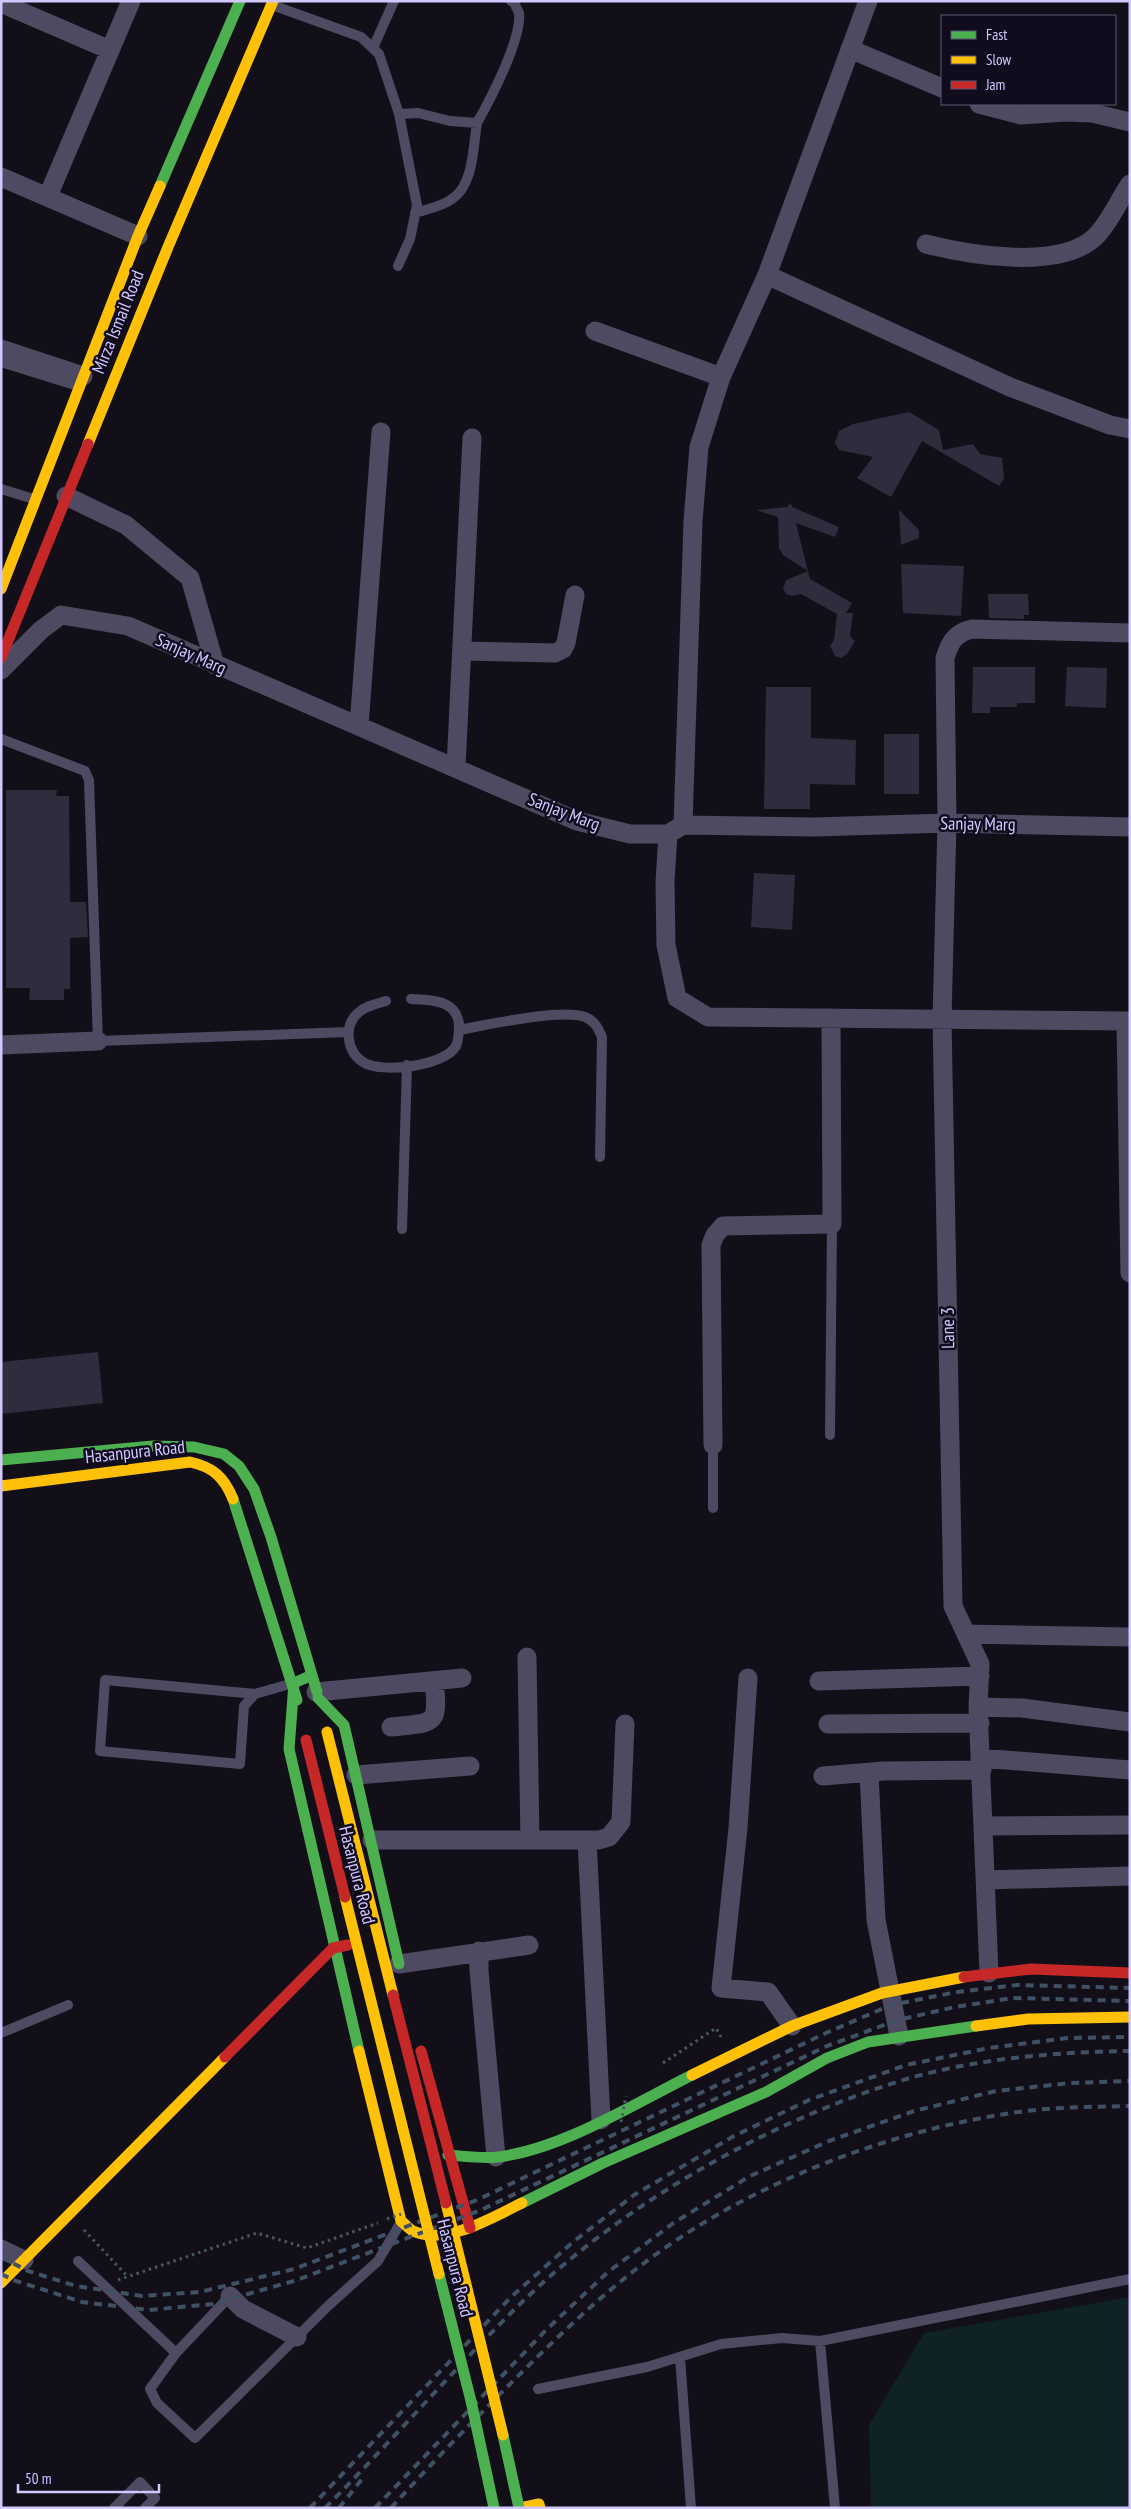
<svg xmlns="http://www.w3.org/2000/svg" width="1131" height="2509" font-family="'PT Sans Narrow',sans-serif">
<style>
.green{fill:#0f2326}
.building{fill:#302c3d}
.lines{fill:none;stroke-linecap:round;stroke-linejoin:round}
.path{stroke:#4a5766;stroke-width:3;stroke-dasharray:2.5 4;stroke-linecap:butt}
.lane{stroke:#4d4a62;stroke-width:10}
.street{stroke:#4d4a62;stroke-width:19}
.fast{stroke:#4caf50;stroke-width:11}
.slow{stroke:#ffc107;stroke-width:11}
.jam{stroke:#c62828;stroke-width:11}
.rail{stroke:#405164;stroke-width:4;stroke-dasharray:8 6;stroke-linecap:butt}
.path-bridge{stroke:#4a5766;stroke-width:3;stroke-dasharray:2.5 4;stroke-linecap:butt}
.fast-bridge{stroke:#4caf50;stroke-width:11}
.slow-bridge{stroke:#ffc107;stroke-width:11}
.jam-bridge{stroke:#c62828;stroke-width:11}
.labels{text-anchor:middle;stroke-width:5;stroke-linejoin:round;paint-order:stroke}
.street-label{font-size:18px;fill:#d2c7ff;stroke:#100b1d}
</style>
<rect width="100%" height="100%" fill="#120f19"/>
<!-- green -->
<path class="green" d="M 1130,2297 L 1130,2508 L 871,2508 L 869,2425 L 924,2333 Z"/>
<!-- building -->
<path class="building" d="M 909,412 L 939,430 L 943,450 L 973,444 L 980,454 L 1002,458 L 1004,479 L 999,486 L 922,441 L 891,497 L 857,478 L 873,457 L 839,450 L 835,443 L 839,431 L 853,424 Z
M 791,503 L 792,507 L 839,527 L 835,537 L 796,523 L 808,571 L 783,555 L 779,548 L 778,517 L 756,510 L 787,507 Z
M 899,510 L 919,530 L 919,538 L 901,545 Z
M 901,564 L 964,566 L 961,616 L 903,613 Z
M 808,571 L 810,579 L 852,603 L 846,613 L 853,613 L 850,636 L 855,641 L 847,654 L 841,658 L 835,656 L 830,646 L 834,640 L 837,614 L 801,594 L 792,596 L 786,594 L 783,588 L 786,580 Z
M 988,594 L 1028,594 L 1029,615 L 1024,615 L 1024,619 L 989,618 Z
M 973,667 L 1035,667 L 1035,703 L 1017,703 L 1017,707 L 990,707 L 990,713 L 972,713 Z
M 1067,667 L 1107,668 L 1106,708 L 1065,706 Z
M 766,687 L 811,687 L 811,738 L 856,740 L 855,785 L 810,784 L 810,809 L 764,809 Z
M 884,734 L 919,734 L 919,794 L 884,794 Z
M 6,790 L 57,790 L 56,796 L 69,796 L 70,902 L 86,902 L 88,937 L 70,938 L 70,989 L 64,989 L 64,1000 L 29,1000 L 30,988 L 6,988 Z
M 754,873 L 795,875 L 792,930 L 751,927 Z
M 98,1352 L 103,1403 L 1,1414 L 1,1362 Z"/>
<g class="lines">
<!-- path -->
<path class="path" d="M 663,2063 L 716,2028 L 721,2037
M 84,2230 L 128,2277
M 118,2280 L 257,2233 L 307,2248 L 378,2223"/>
<!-- lane -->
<path class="lane" d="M 272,5 L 361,37 L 379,54 L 399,114 L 417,205 L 410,239 L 398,266
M 373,48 L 394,1
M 399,114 L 418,113 L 450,121 L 477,123 C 490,100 522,39 519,13 C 518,10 515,6 514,2 L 511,1
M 415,213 C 427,209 441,207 452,199 C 474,185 473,146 477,123
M 1,362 L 78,386
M 1,489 L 34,499
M 1,739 L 85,771 L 89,780 L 98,1041 L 348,1032
M 386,1001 C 376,1004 365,1006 358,1013 C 343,1026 347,1052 363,1062 C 381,1074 445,1066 456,1046 C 459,1039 459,1032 459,1024 C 456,999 430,1000 411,999
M 459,1030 C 487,1025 562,1008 585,1017 C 595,1021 598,1028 602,1037 L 600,1157
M 402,1229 L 407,1065
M 830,1435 L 832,1224
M 713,1508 L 713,1445
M 255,1694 L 244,1706 L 240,1764 L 100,1751 L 105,1680 L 255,1694 L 290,1684
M 1,2033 L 68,2005
M 78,2261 L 176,2353
M 230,2296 L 176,2353 L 150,2389 L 157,2403 L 195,2438 L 328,2306 L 378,2261 L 401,2222
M 820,2341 L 835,2508
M 680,2357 L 691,2508
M 538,2389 L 647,2367 L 721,2344 L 782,2338 L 820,2341 L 1130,2279
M 114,2508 L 140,2482 L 155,2498 L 145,2508"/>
<!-- street -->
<path class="street" d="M 1,3 L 110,50
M 850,49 L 942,88
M 979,104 L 1021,115 L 1065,112 L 1092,113 L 1130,122
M 1,177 L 138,236
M 48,196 L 131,1
M 926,244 C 969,255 1061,271 1096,236 C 1110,222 1119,200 1130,184
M 767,275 L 1010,387 L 1110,425 L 1130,429
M 595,331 L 721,377
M 1,349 L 83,376
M 66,496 L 126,525 L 190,578 L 215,665
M 462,651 L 555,653 L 563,649 L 566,643 L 575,595
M 1,670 L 41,630 L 61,615 L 128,626 L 577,821 L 630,834 L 668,834 L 683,825 L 815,827 L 947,823 L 1130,827
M 359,726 L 381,432
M 456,767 L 472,438
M 683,825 L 693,521 L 699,447 L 721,377 L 767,275 L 868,1
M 668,834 L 665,882 L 666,945 L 677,998 L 708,1017 L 1130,1021
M 1126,1021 L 1130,1273
M 1,1045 L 98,1041
M 713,1445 L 711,1245 L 715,1235 L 723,1226 L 832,1224 L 831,1018
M 966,1634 L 1130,1637
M 527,1657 L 530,1840
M 748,1678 L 738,1828 L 721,1988 L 768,1992 L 792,2026
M 819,1681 L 980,1676
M 316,1692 L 462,1678
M 978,1707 L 1022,1708 L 1130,1722
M 828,1724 L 980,1723
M 391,1727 C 435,1722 439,1727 434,1681
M 981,1758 L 1130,1770
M 869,1773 L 876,1920 L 899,2036
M 356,1775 L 470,1766
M 823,1776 L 884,1771 L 982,1770
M 984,1826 L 1130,1825
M 372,1840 L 599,1840 L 609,1837 L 621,1822 L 625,1724
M 587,1840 L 601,2120
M 986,1880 L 1130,1876
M 479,1951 L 479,1971 L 496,2157
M 399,1964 L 529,1945
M 989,1973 L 978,1707 L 980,1664 L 953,1606 L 942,1019 L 947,823 L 945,658 C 950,642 955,633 972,629 L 1130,633
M 1,2249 L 24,2260
M 230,2296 L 243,2309 L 297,2337"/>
<!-- fast -->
<path class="fast" d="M 160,186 L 240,1
M 1,1460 L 153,1446 L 194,1447 L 224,1454 L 239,1466 L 254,1489 L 271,1537 L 317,1692
M 233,1499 L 297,1700
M 312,1675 L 294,1683 L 289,1749 L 359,2051
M 318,1698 L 344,1725 L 399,1964
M 448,2155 C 464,2156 482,2159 498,2157 C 562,2149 634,2104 692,2075
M 522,2203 L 603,2163 L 766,2092 L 827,2058 L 868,2042 L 976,2026"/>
<!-- slow -->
<path class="slow" d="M 88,444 L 168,247 L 273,1
M 1,589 L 138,236 L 160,186
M 1,1486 L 190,1462 C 213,1467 224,1477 233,1499
M 976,2026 L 1028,2019 L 1130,2017
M 359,2051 L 401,2221 C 405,2224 409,2229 413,2231 C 446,2246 493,2217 522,2203
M 692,2075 L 792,2026 L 882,1993 L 964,1977
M 1,2283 L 225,2057
M 520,2508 L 539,2504 L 540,2508"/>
<!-- jam -->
<path class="jam" d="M 1,658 L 88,444
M 964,1977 L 1031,1969 L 1130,1973
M 421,2051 L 470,2228
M 225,2057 L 333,1948 L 348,1945"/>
<!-- rail -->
<path class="rail" d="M 1,2257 L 28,2271 L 76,2286 L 142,2296 L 200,2292 L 294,2269 L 477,2200 L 826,2033 L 891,2005 L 957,1992 L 1017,1985 L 1130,1988
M 1,2274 L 16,2281 L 82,2302 L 149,2310 L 213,2304 L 297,2280 L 481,2210 L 827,2046 L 898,2020 L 955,2007 L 1013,1998 L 1130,2001
M 310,2508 L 511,2297 L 573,2242 L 634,2195 L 734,2136 L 809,2100 L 906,2065 L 989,2048 L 1067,2038 L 1130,2037
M 325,2508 C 391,2442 452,2371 518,2306 C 622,2204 771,2119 910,2078 C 980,2058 1058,2052 1130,2051
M 339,2508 L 362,2479
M 375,2508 L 547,2329 L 608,2272 L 672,2224 L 750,2176 L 829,2141 L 914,2111 L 996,2091 L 1071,2083 L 1130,2081
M 391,2508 C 429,2466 469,2425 509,2385 C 562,2332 616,2280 678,2239 C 771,2177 889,2133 999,2115 C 1042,2107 1086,2107 1130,2106"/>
<!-- path-bridge -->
<path class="path-bridge" d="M 621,2122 L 626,2096
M 387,2219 L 401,2214"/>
<!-- fast-bridge -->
<path class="fast-bridge" d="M 439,2274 L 471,2401 L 494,2508
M 503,2435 L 519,2508"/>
<!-- slow-bridge -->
<path class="slow-bridge" d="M 327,1732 L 393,1995
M 345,1897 L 439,2274
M 446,2203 L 503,2435"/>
<!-- jam-bridge -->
<path class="jam-bridge" d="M 306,1740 L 345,1897
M 393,1995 L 446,2203"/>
</g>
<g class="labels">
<!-- street labels -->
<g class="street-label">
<text transform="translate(118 322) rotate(-68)" y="6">Mirza Ismail Road</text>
<text transform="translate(191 654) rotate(24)" y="6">Sanjay Marg</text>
<text transform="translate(564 812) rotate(21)" y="6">Sanjay Marg</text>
<text transform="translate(978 824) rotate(1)" y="6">Sanjay Marg</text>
<text transform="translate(948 1328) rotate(-91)" y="6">Lane 3</text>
<text transform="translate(135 1452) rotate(-6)" y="6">Hasanpura Road</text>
<text transform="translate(357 1875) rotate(76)" y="6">Hasanpura Road</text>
<text transform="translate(455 2268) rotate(76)" y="6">Hasanpura Road</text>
</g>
</g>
<!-- border -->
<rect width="1131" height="2509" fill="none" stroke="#d2c7ff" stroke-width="5"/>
<!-- legend -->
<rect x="941" y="15" width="175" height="90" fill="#100b1d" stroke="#5e5677"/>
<rect x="951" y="31" width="25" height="8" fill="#4caf50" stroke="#5e5677"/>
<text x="986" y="40" font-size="15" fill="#d2c7ff">Fast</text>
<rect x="951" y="56" width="25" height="8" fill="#ffc107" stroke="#5e5677"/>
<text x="986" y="65" font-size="15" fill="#d2c7ff">Slow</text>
<rect x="951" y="81" width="25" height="8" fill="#c62828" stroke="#5e5677"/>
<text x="986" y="90" font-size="15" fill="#d2c7ff">Jam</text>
<!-- scale -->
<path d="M18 2484v8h141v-8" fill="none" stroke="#d2c7ff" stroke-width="2.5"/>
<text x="25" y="2484" font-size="15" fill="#d2c7ff" stroke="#100b1d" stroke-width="4" paint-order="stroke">50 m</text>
</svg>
